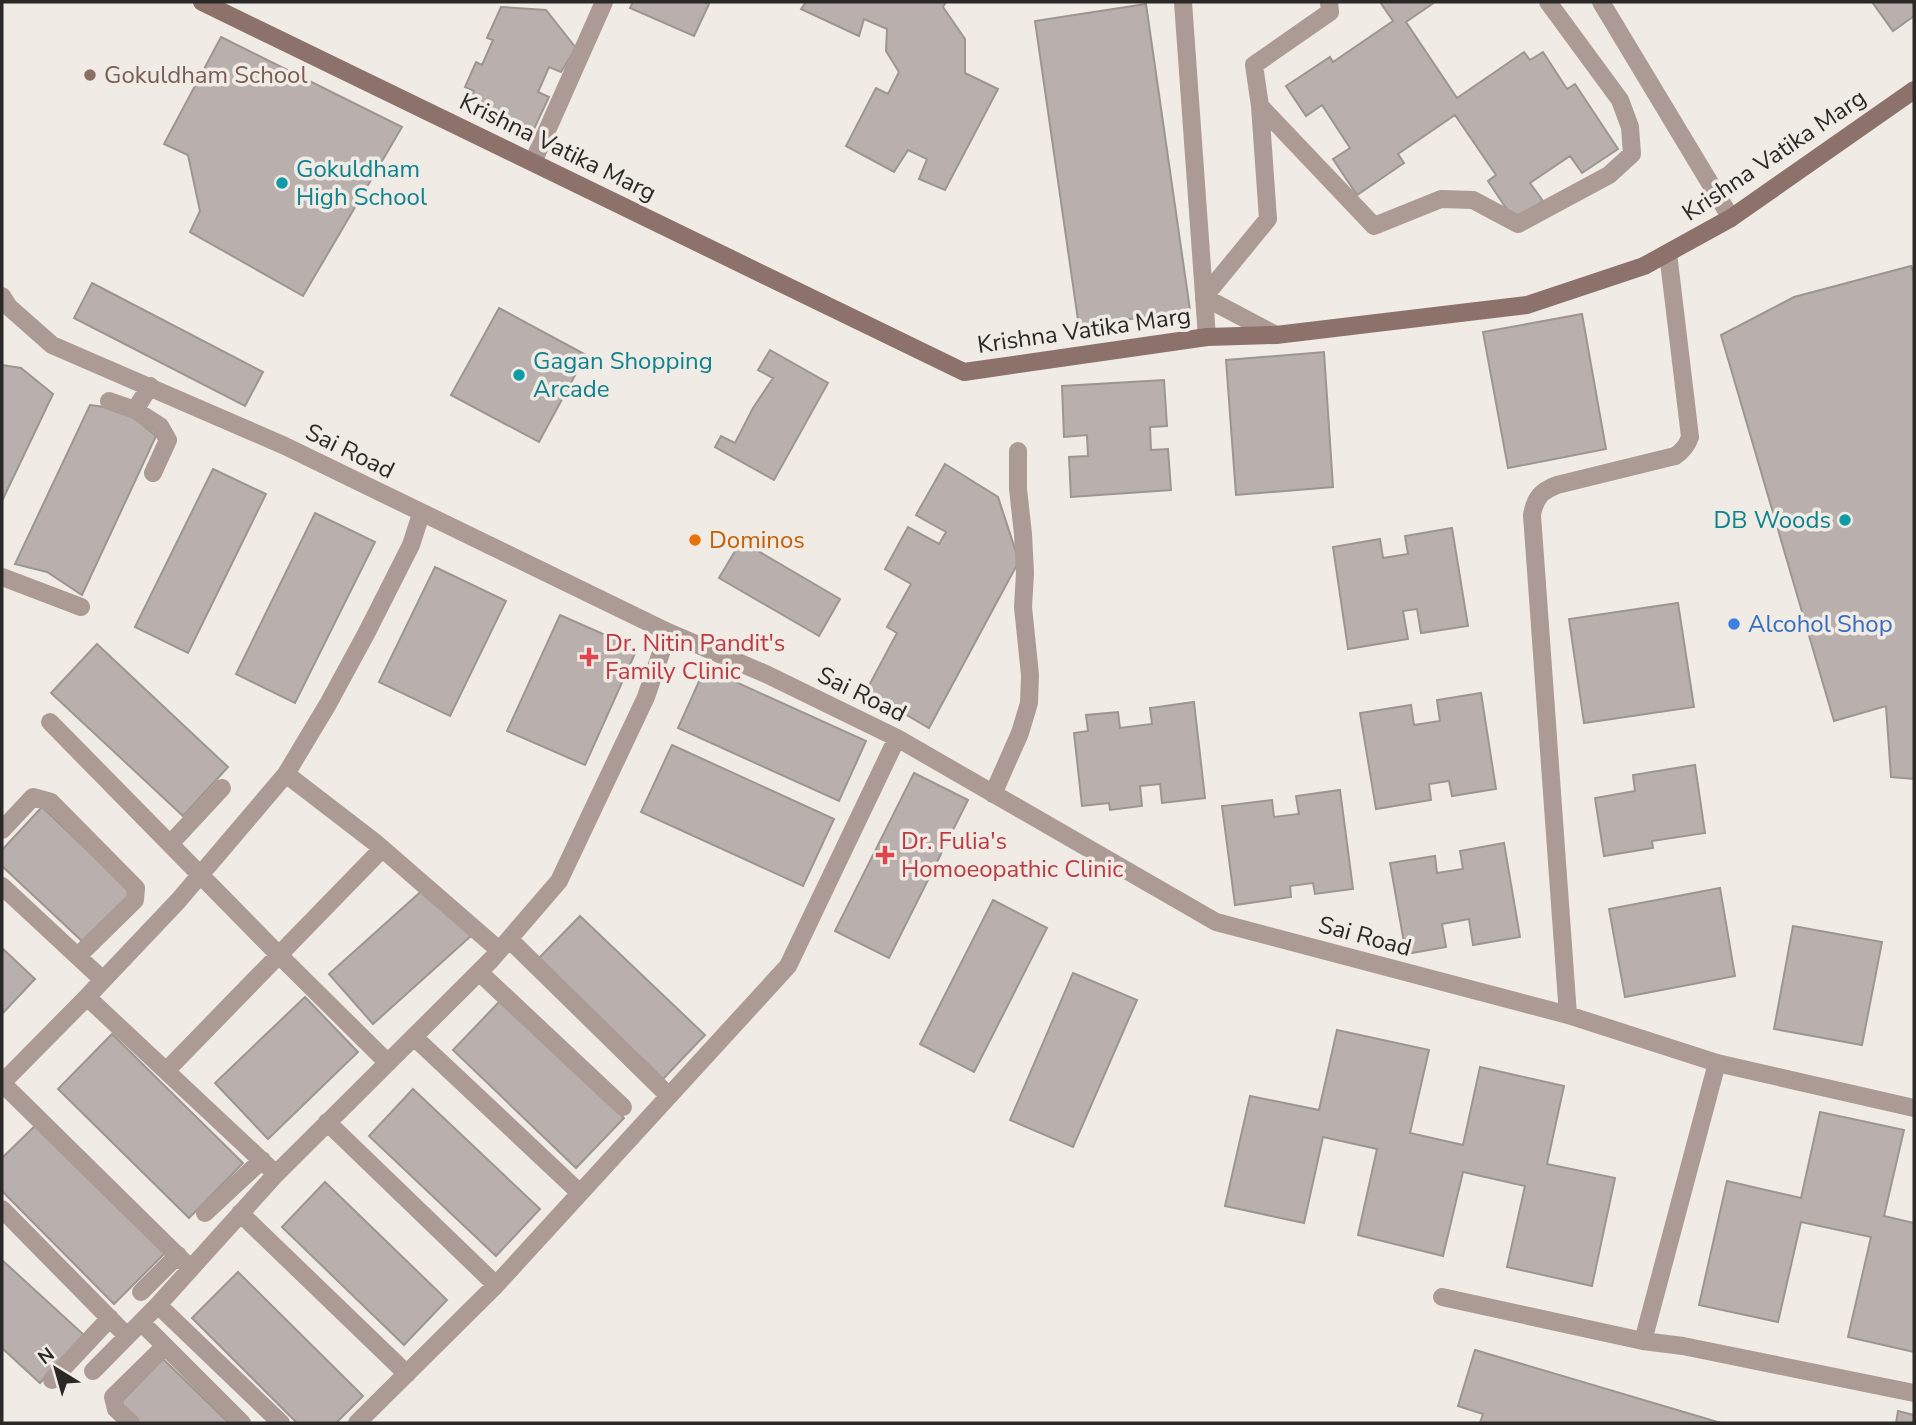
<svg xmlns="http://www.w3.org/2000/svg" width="1916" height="1425" font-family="'Nunito Sans',sans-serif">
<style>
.building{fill:#b9b0ad;stroke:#9d9592;stroke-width:2}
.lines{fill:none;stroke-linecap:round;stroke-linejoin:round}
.lane{stroke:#ac9a95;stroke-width:18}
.street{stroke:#ac9a95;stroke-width:18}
.secondary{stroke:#8d726c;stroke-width:18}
.education-dot{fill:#8d6e63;stroke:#f1ebe5;stroke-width:2.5}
.culture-dot{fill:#0f9aa8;stroke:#f1ebe5;stroke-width:2.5}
.food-dot{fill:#e8710a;stroke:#f1ebe5;stroke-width:2.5}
.shop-dot{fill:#3f7fe0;stroke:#f1ebe5;stroke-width:2.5}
.health-dot{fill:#e0444e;stroke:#f1ebe5;stroke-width:2.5}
.labels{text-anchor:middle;stroke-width:7;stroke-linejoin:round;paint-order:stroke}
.education-label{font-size:24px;fill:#785e54;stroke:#f1ebe5;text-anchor:start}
.street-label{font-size:24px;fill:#2b2927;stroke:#f1ebe5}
.culture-label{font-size:24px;fill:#0d838f;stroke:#f1ebe5;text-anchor:start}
.food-label{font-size:24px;fill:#c56008;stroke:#f1ebe5;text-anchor:start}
.shop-label{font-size:24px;fill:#366cbe;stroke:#f1ebe5;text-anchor:start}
.health-label{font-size:24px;fill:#be3a42;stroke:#f1ebe5;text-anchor:start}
</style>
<rect width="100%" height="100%" fill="#f1ebe5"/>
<!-- building -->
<path class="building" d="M 633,2 L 703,2 L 709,4 L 694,36 L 630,8 Z
M 806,2 L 946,2 L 943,7 L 965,39 L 965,73 L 998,89 L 945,190 L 919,179 L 927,159 L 908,150 L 894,172 L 846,146 L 876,88 L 888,94 L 899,72 L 886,51 L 887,29 L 864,19 L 859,36 L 801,9 Z
M 1380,2 L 1435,2 L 1406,22 L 1457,98 L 1524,52 L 1530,60 L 1543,52 L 1567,89 L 1575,84 L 1618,149 L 1582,173 L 1570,156 L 1530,183 L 1543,201 L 1514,220 L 1488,181 L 1496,175 L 1455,115 L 1398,154 L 1404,163 L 1357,195 L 1333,159 L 1350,148 L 1322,105 L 1306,116 L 1286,86 L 1330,57 L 1333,62 L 1393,21 Z
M 1872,2 L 1914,2 L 1914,16 L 1893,31 Z
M 1146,4 L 1190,310 L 1079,327 L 1035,21 Z
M 501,7 L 546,10 L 576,48 L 561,72 L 549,67 L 538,92 L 549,97 L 534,129 L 470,101 L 474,91 L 465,87 L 476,62 L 482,65 L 493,40 L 487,38 Z
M 221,37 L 402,127 L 303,296 L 190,232 L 200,211 L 188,155 L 164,144 Z
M 1911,266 L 1914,273 L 1914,779 L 1891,777 L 1886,706 L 1834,721 L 1721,335 L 1794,297 Z
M 92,283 L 263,372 L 245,406 L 74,318 Z
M 499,308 L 586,355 L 539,442 L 451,395 Z
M 1582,314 L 1606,449 L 1508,468 L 1483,332 Z
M 770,350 L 828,383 L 774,480 L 715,447 L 721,436 L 735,443 L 753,408 L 773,378 L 758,370 Z
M 1324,352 L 1333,487 L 1236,495 L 1226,360 Z
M 2,365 L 21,368 L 53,394 L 2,501 Z
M 1164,380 L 1167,426 L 1150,427 L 1151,450 L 1168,449 L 1171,490 L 1071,497 L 1069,457 L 1088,456 L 1087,435 L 1064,437 L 1062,386 Z
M 90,405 L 125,410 L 156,436 L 82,595 L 47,572 L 15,564 Z
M 945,464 L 998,497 L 1019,561 L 929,728 L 866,691 L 897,633 L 887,627 L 911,584 L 885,569 L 908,527 L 939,544 L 946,532 L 916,515 Z
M 213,469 L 266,494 L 188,653 L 135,627 Z
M 315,513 L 375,542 L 295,703 L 236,674 Z
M 1452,528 L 1468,626 L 1421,633 L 1417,609 L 1403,611 L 1408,639 L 1348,649 L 1333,547 L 1380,539 L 1383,558 L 1408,554 L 1405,536 Z
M 741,541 L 840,599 L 819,636 L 719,578 Z
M 435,567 L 506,601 L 450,716 L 379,682 Z
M 1678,603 L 1694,707 L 1584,723 L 1569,619 Z
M 560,615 L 637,649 L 585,765 L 507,731 Z
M 97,644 L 228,767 L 183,816 L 51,693 Z
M 705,668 L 866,741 L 839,801 L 678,728 Z
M 1481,693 L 1496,789 L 1452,796 L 1449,781 L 1429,784 L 1431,800 L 1376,809 L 1360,713 L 1411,705 L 1414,725 L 1440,721 L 1437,700 Z
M 1194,702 L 1205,798 L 1162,803 L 1160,784 L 1140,786 L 1142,806 L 1110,810 L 1109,803 L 1082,806 L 1074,733 L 1088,731 L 1086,715 L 1118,712 L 1120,728 L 1152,724 L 1150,708 Z
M 672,745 L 834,819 L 803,886 L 641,812 Z
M 1695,765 L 1705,833 L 1652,841 L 1653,848 L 1604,856 L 1595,798 L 1635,791 L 1633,775 Z
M 914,773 L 968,800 L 889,958 L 835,931 Z
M 1340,790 L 1353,889 L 1315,894 L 1313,883 L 1290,886 L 1291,897 L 1235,905 L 1222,806 L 1272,800 L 1274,817 L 1299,814 L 1296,796 Z
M 42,807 L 132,893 L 82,941 L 2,866 L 2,850 Z
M 1504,843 L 1520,937 L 1473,945 L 1469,919 L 1442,924 L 1446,947 L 1406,954 L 1390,863 L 1435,856 L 1437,873 L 1463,869 L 1460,851 Z
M 426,887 L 471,936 L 373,1024 L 329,974 Z
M 1720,888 L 1735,976 L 1625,997 L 1609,909 Z
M 993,900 L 1047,928 L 974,1072 L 920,1044 Z
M 580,916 L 705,1035 L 663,1079 L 538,959 Z
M 1793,926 L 1882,942 L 1862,1045 L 1774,1029 Z
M 2,948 L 35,979 L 2,1014 Z
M 1073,973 L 1137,1000 L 1073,1147 L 1010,1120 Z
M 305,997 L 358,1052 L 268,1139 L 215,1083 Z
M 500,1001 L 624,1118 L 576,1168 L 453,1050 Z
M 1337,1030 L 1429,1050 L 1410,1133 L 1463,1145 L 1480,1067 L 1564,1086 L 1547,1164 L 1615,1178 L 1592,1286 L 1507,1267 L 1525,1186 L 1463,1172 L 1443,1256 L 1358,1235 L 1377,1149 L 1323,1137 L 1304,1223 L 1225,1206 L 1250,1096 L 1319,1110 Z
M 112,1034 L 243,1163 L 189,1218 L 58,1089 Z
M 413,1089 L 540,1209 L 496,1256 L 369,1136 Z
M 1820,1112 L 1904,1130 L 1884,1216 L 1914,1223 L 1914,1352 L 1848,1337 L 1871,1237 L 1801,1222 L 1778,1322 L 1699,1305 L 1727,1181 L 1801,1198 Z
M 39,1122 L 167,1251 L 114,1304 L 2,1191 L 2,1158 Z
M 325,1182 L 447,1300 L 404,1345 L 282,1227 Z
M 2,1260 L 84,1335 L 40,1383 L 2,1348 Z
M 238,1272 L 363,1396 L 336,1423 L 297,1423 L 192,1318 Z
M 1475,1350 L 1721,1423 L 1480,1423 L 1483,1414 L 1458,1406 Z
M 163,1359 L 229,1423 L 139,1423 L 119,1404 Z
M 1898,1411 L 1914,1415 L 1914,1423 L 1896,1423 Z"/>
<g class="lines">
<!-- lane -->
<path class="lane" d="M 1183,2 L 1207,337
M 993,794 L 1020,733 L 1029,703 L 1030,675 L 1023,607 L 1025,573 L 1023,534 L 1018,489 L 1018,451
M 1717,1063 L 1643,1341 L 1683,1346 L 1914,1393
M 1442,1297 L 1643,1341"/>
<!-- street -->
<path class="street" d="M 1601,2 L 1731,218
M 1260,106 L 1374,226 L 1441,199 L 1473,200 L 1518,224 L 1609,175 L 1632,154 L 1630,127 L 1620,100 L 1548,2
M 533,162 L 604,2
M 2,296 L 9,307 L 52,345 L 285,446 L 668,632 L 768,675 L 897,738 L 1216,922 L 1568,1015 L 1717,1063 L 1914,1108
M 1276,335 L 1204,297 L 1268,219 L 1260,106 L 1254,65 L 1330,12 L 1329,2
M 150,386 L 135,410 L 160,426 L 168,440 L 153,473
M 109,401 L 135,410
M 2,577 L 81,607
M 50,722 L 280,956 L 388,1063
M 286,774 L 377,844 L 499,950
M 2,830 L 33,797 L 51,802 L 136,888 L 135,900 L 78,956
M 170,844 L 222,788
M 2,886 L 103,980
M 509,939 L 669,1096
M 479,972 L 623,1107
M 87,997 L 2,1083 L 190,1268
M 1568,1015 L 1532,515 C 1535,498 1541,491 1557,485 L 1675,456 C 1683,451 1687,446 1690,437 L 1668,253
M 414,1037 L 580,1193
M 166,1071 L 382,849
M 327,1122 L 496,1285
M 276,1174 L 87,997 L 178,901 L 286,774 L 328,704 L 367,632 L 411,545 L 421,514
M 2,1209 L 127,1336
M 205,1213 L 262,1160
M 240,1213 L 407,1374
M 141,1292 L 178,1255
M 158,1305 L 281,1423
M 141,1322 L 242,1423
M 93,1371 L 158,1305 L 276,1174 L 491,960 L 559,881 L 646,697 L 668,632
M 52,1380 L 110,1318
M 131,1423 L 116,1409 L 113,1397 L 165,1346
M 357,1423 L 496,1285 L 788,966 L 897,738"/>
<!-- secondary -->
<path class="secondary" d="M 202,2 L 964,372 L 1207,337 L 1276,335 L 1527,305 L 1644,266 L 1731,218 L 1914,90"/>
</g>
<!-- markers -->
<circle class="education-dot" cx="90" cy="75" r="7"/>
<g class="culture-dot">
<circle cx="282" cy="183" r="7"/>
<circle cx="519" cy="375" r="7"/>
<circle cx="1845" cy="520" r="7"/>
</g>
<circle class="food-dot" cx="695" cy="540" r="7"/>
<circle class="shop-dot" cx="1734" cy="624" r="7"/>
<g class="health-dot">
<path d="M585.5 646.5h7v7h7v7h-7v7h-7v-7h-7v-7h7z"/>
<path d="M881.5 844.5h7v7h7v7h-7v7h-7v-7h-7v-7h7z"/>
</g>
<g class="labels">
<!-- education labels -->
<g class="education-label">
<text x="104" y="83">Gokuldham School</text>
</g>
<!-- street labels -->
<g class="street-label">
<text transform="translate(558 147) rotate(26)" y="8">Krishna Vatika Marg</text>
<text transform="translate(1774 155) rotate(-34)" y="8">Krishna Vatika Marg</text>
<text transform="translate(1084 330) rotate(-8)" y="8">Krishna Vatika Marg</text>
<text transform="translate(350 451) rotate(26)" y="8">Sai Road</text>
<text transform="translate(862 694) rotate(26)" y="8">Sai Road</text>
<text transform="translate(1365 936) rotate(15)" y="8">Sai Road</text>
</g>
<!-- culture labels -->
<g class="culture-label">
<text x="296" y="177">Gokuldham<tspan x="296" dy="28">High School</tspan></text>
<text x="533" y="369">Gagan Shopping<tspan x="533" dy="28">Arcade</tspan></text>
<text x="1831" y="528" text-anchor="end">DB Woods</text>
</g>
<!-- food labels -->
<g class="food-label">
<text x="709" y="548">Dominos</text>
</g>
<!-- shop labels -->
<g class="shop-label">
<text x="1748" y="632">Alcohol Shop</text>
</g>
<!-- health labels -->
<g class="health-label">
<text x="605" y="651">Dr. Nitin Pandit's<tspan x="605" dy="28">Family Clinic</tspan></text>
<text x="901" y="849">Dr. Fulia's<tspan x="901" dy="28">Homoeopathic Clinic</tspan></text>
</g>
</g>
<!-- border -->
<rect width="1916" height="1425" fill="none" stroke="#2b2927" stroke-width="7"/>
<!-- north arrow -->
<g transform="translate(56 1369) rotate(323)" stroke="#f1ebe5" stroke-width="5" paint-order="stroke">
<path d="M0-5L12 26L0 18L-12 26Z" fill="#2b2927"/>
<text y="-10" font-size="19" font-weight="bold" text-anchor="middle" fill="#2b2927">N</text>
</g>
</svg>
